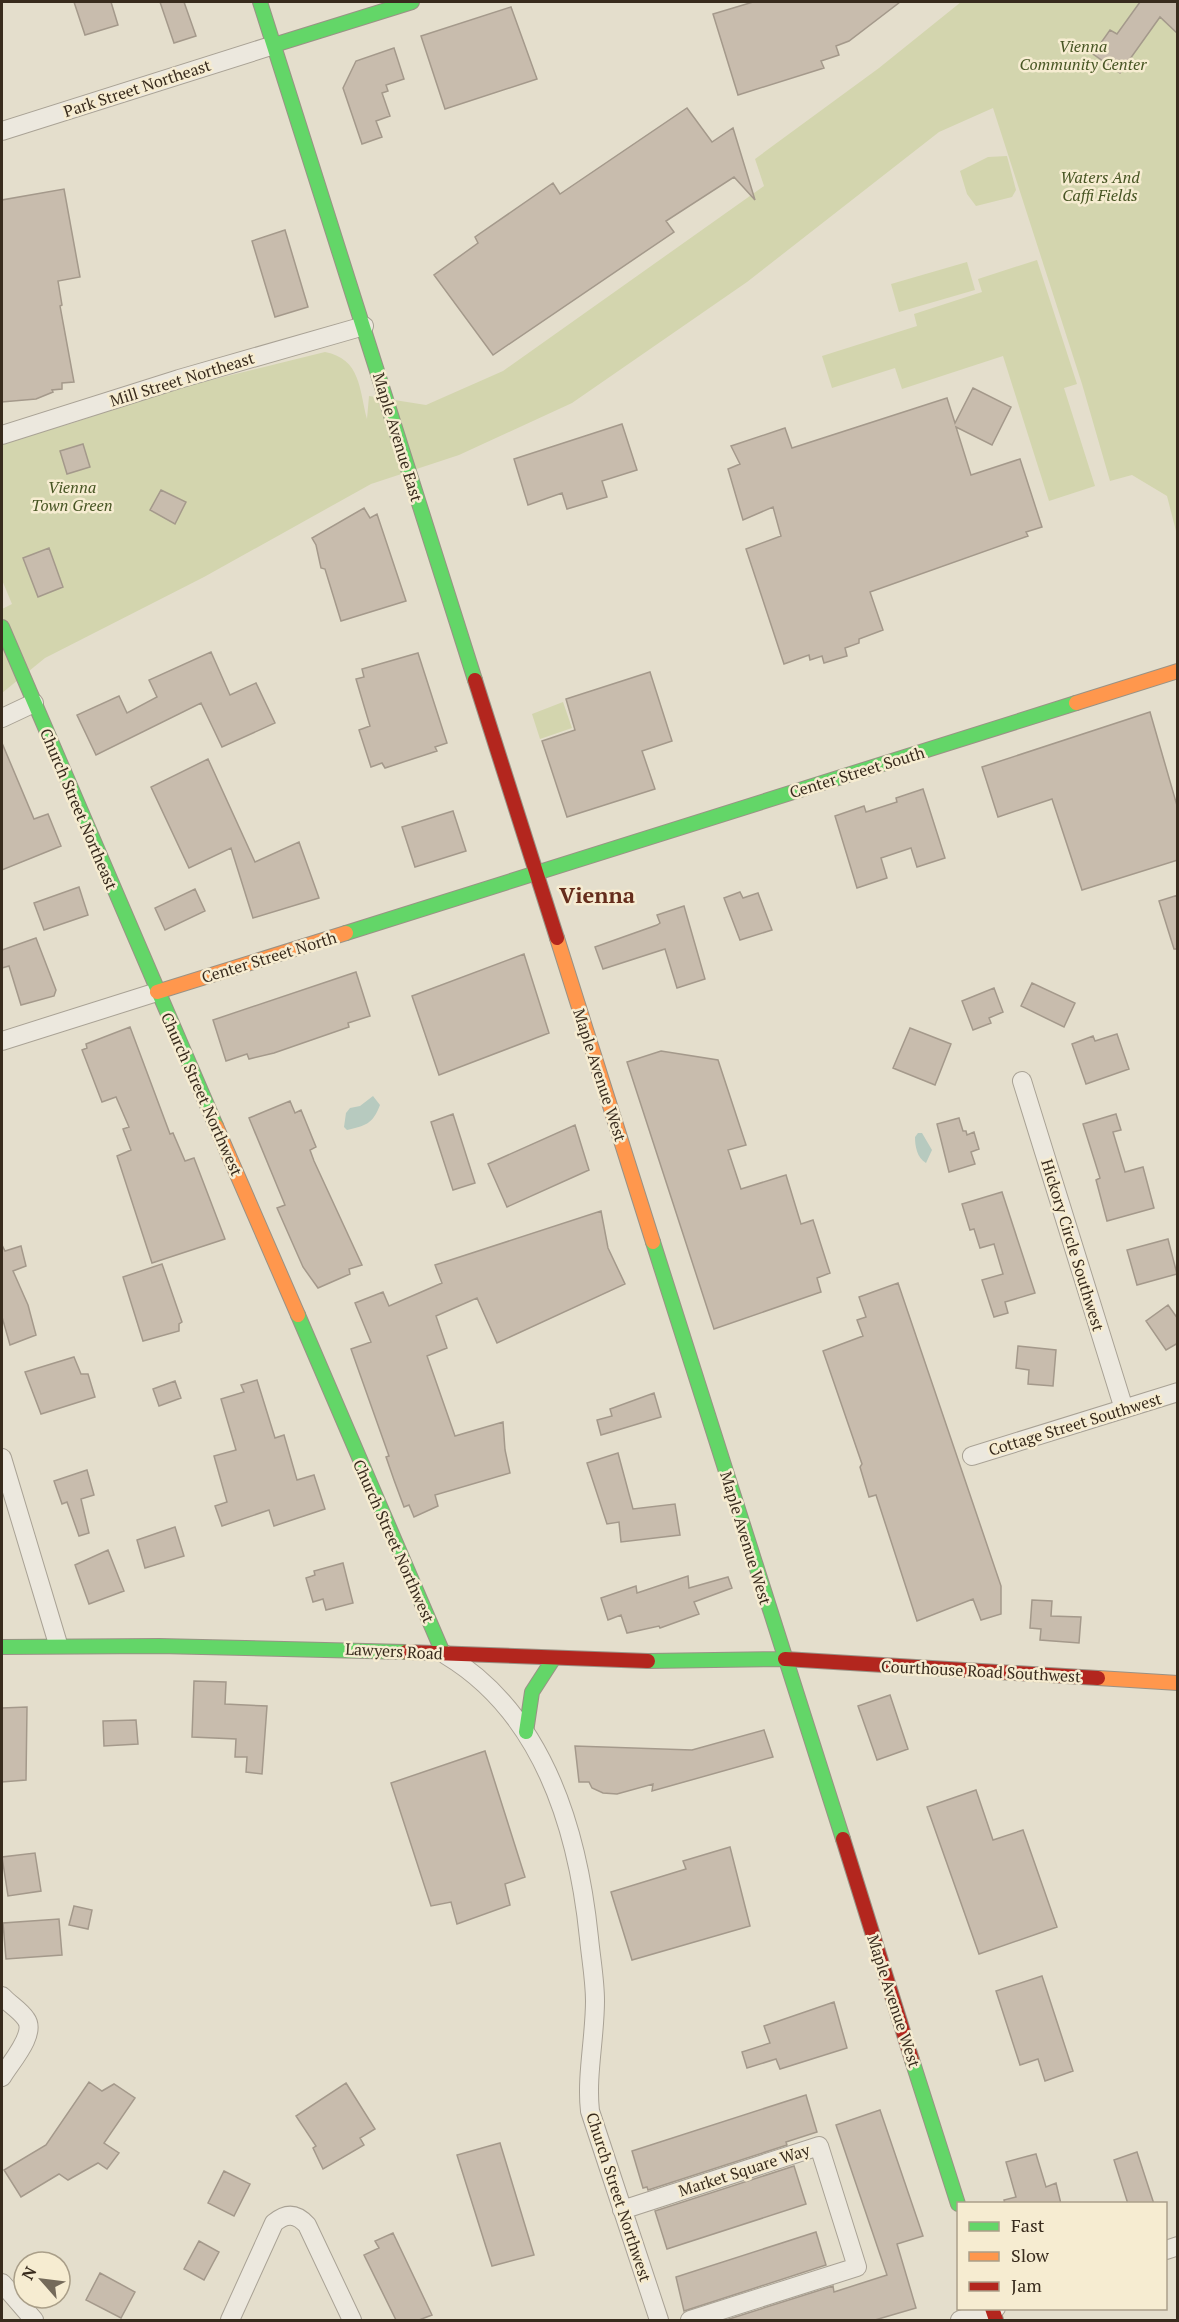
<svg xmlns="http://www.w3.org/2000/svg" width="1179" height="2322" font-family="'PT Serif',serif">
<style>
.green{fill:#d3d5ae}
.water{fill:#b7cabf}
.building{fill:#c8bcad;stroke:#a4998b;stroke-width:1.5}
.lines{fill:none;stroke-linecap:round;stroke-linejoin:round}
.street-casing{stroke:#a9a295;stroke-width:20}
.fast-casing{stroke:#999285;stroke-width:16}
.slow-casing{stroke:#999285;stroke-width:16}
.jam-casing{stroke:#999285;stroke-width:16}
.street{stroke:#ece8de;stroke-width:18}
.fast{stroke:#63d668;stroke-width:14}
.slow{stroke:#ff974d;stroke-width:14}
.jam{stroke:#b3261e;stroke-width:14}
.labels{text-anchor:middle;stroke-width:5;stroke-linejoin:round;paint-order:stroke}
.park-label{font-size:16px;font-style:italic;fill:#475523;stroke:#f6ecd1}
.street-label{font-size:16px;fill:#382b1d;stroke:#f6ecd1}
.district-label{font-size:22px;font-weight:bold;fill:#652d1c;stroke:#f6ecd1}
</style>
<rect width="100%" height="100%" fill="#e4decc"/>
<!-- green -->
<path class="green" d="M 961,2 L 1177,2 L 1177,535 L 1167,496 L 1132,475 L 1110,481 L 1082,384 L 993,108 L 939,132 L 747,282 L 572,403 L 459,455 L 371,484 L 204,577 L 45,658 L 2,693 L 2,609 L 12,604 L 2,580 L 2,443 L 73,423 L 170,390 L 325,352 C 361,359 359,389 367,419 L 369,396 L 426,405 L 503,371 L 764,186 L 755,159 L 879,68 Z
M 1007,156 L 1016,190 L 1012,197 L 976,206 L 967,194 L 960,171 L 988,157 Z
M 1037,260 L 1077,384 L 1064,388 L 1095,486 L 1049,501 L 1003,356 L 902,389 L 895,368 L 832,388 L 822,356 L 917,326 L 914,314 L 982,292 L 978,279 Z
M 967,262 L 975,290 L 899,312 L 891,284 Z
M 563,702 L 572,728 L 540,739 L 532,714 Z"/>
<!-- water -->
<path class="water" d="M 373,1096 L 380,1105 C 373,1124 365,1126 347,1130 L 344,1127 L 346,1113 L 350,1108 L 360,1106 Z
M 918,1133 L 922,1133 L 932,1150 L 926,1163 C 917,1158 915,1146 915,1137 Z"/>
<!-- building -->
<path class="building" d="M 74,2 L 111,2 L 118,25 L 85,35 Z
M 160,2 L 184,2 L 196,36 L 174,43 Z
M 753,2 L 900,2 L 849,41 L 836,46 L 839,55 L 821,61 L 824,68 L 738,95 L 713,14 Z
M 1140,2 L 1178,2 L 1178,34 L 1160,17 L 1120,73 L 1093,54 L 1110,30 L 1117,34 Z
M 511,7 L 537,79 L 445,109 L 421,36 Z
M 394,48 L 404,79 L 386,85 L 388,91 L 382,93 L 390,116 L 376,121 L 382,137 L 362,144 L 343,88 L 356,61 Z
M 687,108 L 712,142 L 733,128 L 755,200 L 734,177 L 666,221 L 674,232 L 493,355 L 434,275 L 478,243 L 475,237 L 553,183 L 560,194 Z
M 64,189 L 80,277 L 58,281 L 62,305 L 60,306 L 74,382 L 62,383 L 62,389 L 52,390 L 53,392 L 36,399 L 2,402 L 2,200 Z
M 285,230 L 308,307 L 275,317 L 252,241 Z
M 973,388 L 1011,407 L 992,445 L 956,427 L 971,475 L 1020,459 L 1042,527 L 1026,532 L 1028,536 L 870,592 L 883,630 L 859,639 L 859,643 L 845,648 L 847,656 L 837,659 L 824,663 L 822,656 L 810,660 L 809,655 L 784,664 L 746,549 L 781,536 L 773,507 L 743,520 L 728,469 L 740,464 L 731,446 L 785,428 L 792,448 L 947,398 L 955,423 Z
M 622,424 L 637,470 L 602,481 L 607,497 L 567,509 L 562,493 L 528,505 L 514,459 Z
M 83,444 L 90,467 L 67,474 L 60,451 Z
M 161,490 L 186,502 L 175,524 L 150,510 Z
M 364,508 L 370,518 L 377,514 L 406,601 L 341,621 L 325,569 L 321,568 L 316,545 L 312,538 Z
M 49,548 L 63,587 L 38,597 L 23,558 Z
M 211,652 L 230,695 L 256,683 L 275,723 L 222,747 L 201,703 L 96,755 L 77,715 L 119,696 L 127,713 L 157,697 L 149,680 Z
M 418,653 L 447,743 L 435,747 L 437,751 L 385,768 L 382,763 L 371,767 L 359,730 L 370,726 L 356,679 L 364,677 L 362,669 Z
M 650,672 L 672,741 L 642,751 L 655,789 L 567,817 L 542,741 L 575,730 L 566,699 Z
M 1150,712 L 1178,809 L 1178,860 L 1082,890 L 1052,799 L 998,817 L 982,767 Z
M 2,743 L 34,819 L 48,814 L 61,846 L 2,870 Z
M 208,759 L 255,862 L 299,842 L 319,898 L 253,918 L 231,848 L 189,868 L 151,787 Z
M 923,789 L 945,858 L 917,867 L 911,848 L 881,858 L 887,878 L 857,888 L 835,816 L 864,806 L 866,812 L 897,802 L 896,798 Z
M 453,811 L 466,851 L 415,867 L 402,827 Z
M 79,887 L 88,915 L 44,930 L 34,903 Z
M 195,889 L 205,911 L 165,930 L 155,908 Z
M 740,892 L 743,898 L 758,893 L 772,930 L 740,940 L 724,898 Z
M 1178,895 L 1178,949 L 1174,949 L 1159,901 Z
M 684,906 L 705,979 L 677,988 L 665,949 L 603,969 L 595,947 L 657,925 L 660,923 L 657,915 Z
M 36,938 L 56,990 L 54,996 L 21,1005 L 9,966 L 2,968 L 2,950 Z
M 524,954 L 549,1033 L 439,1075 L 412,996 Z
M 356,972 L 370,1016 L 348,1023 L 349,1027 L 274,1053 L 249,1059 L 247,1054 L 226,1061 L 213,1020 Z
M 1032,983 L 1075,1003 L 1064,1027 L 1021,1006 Z
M 994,988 L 1003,1012 L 989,1018 L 991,1023 L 973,1030 L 962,1001 Z
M 130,1027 L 170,1134 L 173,1133 L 185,1161 L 194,1158 L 225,1239 L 152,1263 L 117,1156 L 131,1150 L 123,1129 L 129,1127 L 116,1097 L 102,1102 L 82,1050 L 87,1048 L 86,1044 Z
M 910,1028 L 951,1044 L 935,1085 L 893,1068 Z
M 1117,1034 L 1129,1069 L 1086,1084 L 1072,1044 L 1093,1036 L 1095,1041 Z
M 661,1051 L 718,1060 L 746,1145 L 728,1150 L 741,1189 L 786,1175 L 801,1224 L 813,1220 L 830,1273 L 817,1278 L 821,1292 L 714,1329 L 627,1062 Z
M 290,1101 L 295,1113 L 301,1110 L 316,1147 L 310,1150 L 314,1161 L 362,1265 L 349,1269 L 350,1274 L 318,1288 L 303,1267 L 277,1208 L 285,1205 L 249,1118 Z
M 453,1114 L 475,1183 L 453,1190 L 431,1122 Z
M 1116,1114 L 1121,1130 L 1113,1132 L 1125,1172 L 1143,1167 L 1154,1208 L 1107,1221 L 1096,1180 L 1100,1178 L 1083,1124 Z
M 959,1118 L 963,1131 L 966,1131 L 967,1135 L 974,1132 L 979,1149 L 971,1152 L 975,1164 L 949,1172 L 937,1124 Z
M 575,1125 L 589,1170 L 507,1207 L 488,1164 Z
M 1002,1192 L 1035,1293 L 1005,1302 L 1008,1313 L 994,1317 L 982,1280 L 1003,1274 L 994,1244 L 980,1248 L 974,1229 L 970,1230 L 962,1204 Z
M 601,1211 L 608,1248 L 625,1284 L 497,1343 L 477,1298 L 436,1316 L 447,1348 L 427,1356 L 455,1436 L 503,1422 L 505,1450 L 510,1473 L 435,1495 L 438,1506 L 414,1517 L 409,1505 L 404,1507 L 394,1480 L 386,1457 L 389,1456 L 351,1349 L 371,1342 L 355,1303 L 383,1292 L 389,1306 L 442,1283 L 435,1265 Z
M 1168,1239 L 1177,1274 L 1137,1285 L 1127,1250 Z
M 2,1245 L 5,1251 L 21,1246 L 26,1266 L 13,1271 L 28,1305 L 36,1335 L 10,1345 L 2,1317 Z
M 162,1264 L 182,1322 L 179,1324 L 179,1331 L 143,1341 L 123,1277 Z
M 898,1283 L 1001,1586 L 1001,1614 L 981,1620 L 973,1599 L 917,1621 L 876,1495 L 869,1497 L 860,1467 L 862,1464 L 823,1351 L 863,1336 L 857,1320 L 866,1317 L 859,1297 Z
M 1168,1305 L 1178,1319 L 1178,1343 L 1166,1350 L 1146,1321 Z
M 1018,1346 L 1056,1350 L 1053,1386 L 1028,1384 L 1029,1370 L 1016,1368 Z
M 74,1357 L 81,1374 L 88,1374 L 95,1397 L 41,1414 L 25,1372 Z
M 257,1380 L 275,1438 L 284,1435 L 297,1480 L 314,1475 L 325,1509 L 274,1526 L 269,1510 L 222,1526 L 215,1506 L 227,1502 L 214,1456 L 236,1450 L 221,1399 L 244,1392 L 241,1385 Z
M 175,1381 L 181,1398 L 159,1406 L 153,1389 Z
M 654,1393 L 661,1417 L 601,1435 L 597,1420 L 612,1416 L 610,1409 Z
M 618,1453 L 633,1509 L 675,1504 L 680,1535 L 621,1542 L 619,1522 L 607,1524 L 587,1463 Z
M 87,1470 L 94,1495 L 81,1499 L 89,1533 L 79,1536 L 67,1502 L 62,1504 L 54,1481 Z
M 175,1527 L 184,1556 L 145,1568 L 137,1540 Z
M 108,1550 L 124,1591 L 89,1604 L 75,1565 Z
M 343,1563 L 353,1603 L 326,1610 L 323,1599 L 313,1602 L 306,1578 L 315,1575 L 314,1571 Z
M 688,1576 L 689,1588 L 728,1577 L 732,1588 L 694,1602 L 699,1614 L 660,1628 L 659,1626 L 627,1633 L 621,1615 L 608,1620 L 601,1598 L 636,1586 L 637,1593 Z
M 1032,1600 L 1052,1601 L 1051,1616 L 1081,1617 L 1079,1643 L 1040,1640 L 1041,1629 L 1030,1628 Z
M 194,1681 L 226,1682 L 225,1704 L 267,1706 L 262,1774 L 246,1772 L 247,1757 L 235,1757 L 236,1739 L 192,1737 Z
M 890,1695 L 908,1749 L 877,1760 L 858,1706 Z
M 27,1707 L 26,1780 L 2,1782 L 2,1708 Z
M 136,1720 L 138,1744 L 104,1746 L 103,1721 Z
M 764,1730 L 773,1757 L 652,1791 L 653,1784 L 617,1794 L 603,1793 L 592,1788 L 589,1782 L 579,1782 L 575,1746 L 692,1750 Z
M 485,1751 L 525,1877 L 505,1884 L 510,1905 L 457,1924 L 451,1902 L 431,1906 L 391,1783 Z
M 976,1790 L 993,1840 L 1023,1830 L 1057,1927 L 979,1954 L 927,1807 Z
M 730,1847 L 750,1926 L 632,1960 L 611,1892 L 686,1869 L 683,1861 Z
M 35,1853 L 41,1891 L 8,1896 L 2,1857 Z
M 74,1906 L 92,1910 L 88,1929 L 69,1925 Z
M 59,1919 L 62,1955 L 6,1959 L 3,1923 Z
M 1042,1976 L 1073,2071 L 1045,2081 L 1038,2059 L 1020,2065 L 996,1991 Z
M 834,2002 L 847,2048 L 780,2069 L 776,2059 L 747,2068 L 742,2052 L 770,2043 L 764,2026 Z
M 89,2082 L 102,2091 L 114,2084 L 135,2098 L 104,2143 L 119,2153 L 107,2169 L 98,2163 L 68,2180 L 59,2174 L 21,2197 L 4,2170 L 46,2145 Z
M 346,2083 L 375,2129 L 360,2138 L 364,2145 L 323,2169 L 313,2148 L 316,2146 L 296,2116 Z
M 806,2095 L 817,2132 L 786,2142 L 787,2145 L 648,2190 L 647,2187 L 643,2188 L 632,2151 Z
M 880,2110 L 923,2236 L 897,2244 L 916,2308 L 875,2320 L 726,2320 L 833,2286 L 834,2292 L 887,2275 L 836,2125 Z
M 500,2143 L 534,2255 L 492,2266 L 457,2155 Z
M 1137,2152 L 1154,2204 L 1128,2204 L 1114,2160 Z
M 1036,2154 L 1046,2187 L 1056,2183 L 1061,2204 L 1005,2204 L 1004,2200 L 1016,2197 L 1006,2162 Z
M 794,2166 L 806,2204 L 667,2249 L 655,2211 Z
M 224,2171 L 250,2184 L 234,2216 L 208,2203 Z
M 816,2232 L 826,2265 L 684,2311 L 676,2277 Z
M 393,2233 L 432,2315 L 419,2320 L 396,2320 L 364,2255 L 379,2248 L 375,2241 Z
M 199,2241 L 219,2252 L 204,2280 L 184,2269 Z
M 100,2273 L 135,2292 L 121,2318 L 86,2300 Z"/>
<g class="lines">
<!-- street casing -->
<g class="street-casing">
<path id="street" d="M 2,131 L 274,45
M 2,435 L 179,379 L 364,326
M 2,718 L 34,703
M 2,1041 L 157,992
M 1022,1081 L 1124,1409
M 972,1456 L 1178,1392
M 2,1458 L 58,1644
M 446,1655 C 544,1714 578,1830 589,1938 C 591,1959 595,1980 595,2001 C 595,2037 586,2077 590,2111 L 659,2320
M 2,1996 C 9,2004 20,2010 26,2019 C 37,2034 10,2063 2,2077
M 622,2210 L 819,2146 L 857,2267 L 690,2320
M 1166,2250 L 1178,2246
M 2,2283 L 34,2320
M 230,2320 L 274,2223 C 286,2213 296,2213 307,2225 L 352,2320
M 960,2320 L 996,2308"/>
</g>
<!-- fast casing -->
<g class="fast-casing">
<path id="fast" d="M 260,2 L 475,680
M 274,45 L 412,2
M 2,627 L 216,1126
M 346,933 L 1076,703
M 653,1242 L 843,1839
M 298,1315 L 443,1653
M 2,1647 L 159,1646 L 406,1652
M 648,1661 L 785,1659
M 526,1732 L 532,1692 L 554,1658
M 912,2060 L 958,2204"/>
</g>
<!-- slow casing -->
<g class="slow-casing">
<path id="slow" d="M 1076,703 L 1178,671
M 557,938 L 653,1242
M 157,992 L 346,933
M 216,1126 L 298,1315
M 1098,1678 L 1178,1683"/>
</g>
<!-- jam casing -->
<g class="jam-casing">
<path id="jam" d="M 475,680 L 557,938
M 406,1652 L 648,1661
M 785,1659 L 1098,1678
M 843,1839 L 912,2060
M 992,2308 L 996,2320"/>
</g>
<!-- street -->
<use href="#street" class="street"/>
<!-- fast -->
<use href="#fast" class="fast"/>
<!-- slow -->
<use href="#slow" class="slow"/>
<!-- jam -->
<use href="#jam" class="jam"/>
</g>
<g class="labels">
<!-- park labels -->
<g class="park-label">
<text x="1083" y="52">Vienna<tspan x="1083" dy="18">Community Center</tspan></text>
<text x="1100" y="183">Waters And<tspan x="1100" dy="18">Caffi Fields</tspan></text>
<text x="72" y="493">Vienna<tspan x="72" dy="18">Town Green</tspan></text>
</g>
<!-- street labels -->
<g class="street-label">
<text transform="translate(137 88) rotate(-18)" y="6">Park Street Northeast</text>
<text transform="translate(182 379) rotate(-17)" y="6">Mill Street Northeast</text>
<text transform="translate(398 437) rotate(73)" y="6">Maple Avenue East</text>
<text transform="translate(857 772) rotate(-17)" y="6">Center Street South</text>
<text transform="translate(79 809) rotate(67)" y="6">Church Street Northeast</text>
<text transform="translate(269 957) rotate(-17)" y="6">Center Street North</text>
<text transform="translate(600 1075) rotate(72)" y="6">Maple Avenue West</text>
<text transform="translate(202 1094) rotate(66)" y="6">Church Street Northwest</text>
<text transform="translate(1073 1245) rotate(73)" y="6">Hickory Circle Southwest</text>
<text transform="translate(1075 1424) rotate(-17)" y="6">Cottage Street Southwest</text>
<text transform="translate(746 1538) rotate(73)" y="6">Maple Avenue West</text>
<text transform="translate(394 1541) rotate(66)" y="6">Church Street Northwest</text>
<text transform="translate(394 1651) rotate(3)" y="6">Lawyers Road</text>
<text transform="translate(981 1671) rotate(3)" y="6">Courthouse Road Southwest</text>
<text transform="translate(894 2001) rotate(72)" y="6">Maple Avenue West</text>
<text transform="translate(744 2170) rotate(-18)" y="6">Market Square Way</text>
<text transform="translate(619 2197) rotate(72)" y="6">Church Street Northwest</text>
</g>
<!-- district labels -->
<g class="district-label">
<text x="597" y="903">Vienna</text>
</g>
</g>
<!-- border -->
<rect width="1179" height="2322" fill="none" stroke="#382b1d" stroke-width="6"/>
<!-- legend -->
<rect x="957" y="2202" width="210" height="108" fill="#f6ecd1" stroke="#aa9f89" stroke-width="1.5"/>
<rect x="969" y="2222" width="30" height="9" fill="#63d668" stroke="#aa9f89" stroke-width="1.5"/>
<text x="1011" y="2232" font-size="18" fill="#382b1d">Fast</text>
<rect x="969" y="2252" width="30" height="9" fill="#ff974d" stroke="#aa9f89" stroke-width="1.5"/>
<text x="1011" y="2262" font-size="18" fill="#382b1d">Slow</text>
<rect x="969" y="2282" width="30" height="9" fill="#b3261e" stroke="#aa9f89" stroke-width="1.5"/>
<text x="1011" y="2292" font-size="18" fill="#382b1d">Jam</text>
<!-- north arrow -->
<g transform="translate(42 2280) rotate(298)"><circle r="28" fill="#f6ecd1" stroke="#aa9f89" stroke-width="1.5"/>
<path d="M0-4.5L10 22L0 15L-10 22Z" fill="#746a5a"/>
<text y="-9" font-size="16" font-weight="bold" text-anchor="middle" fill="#382b1d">N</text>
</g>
</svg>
